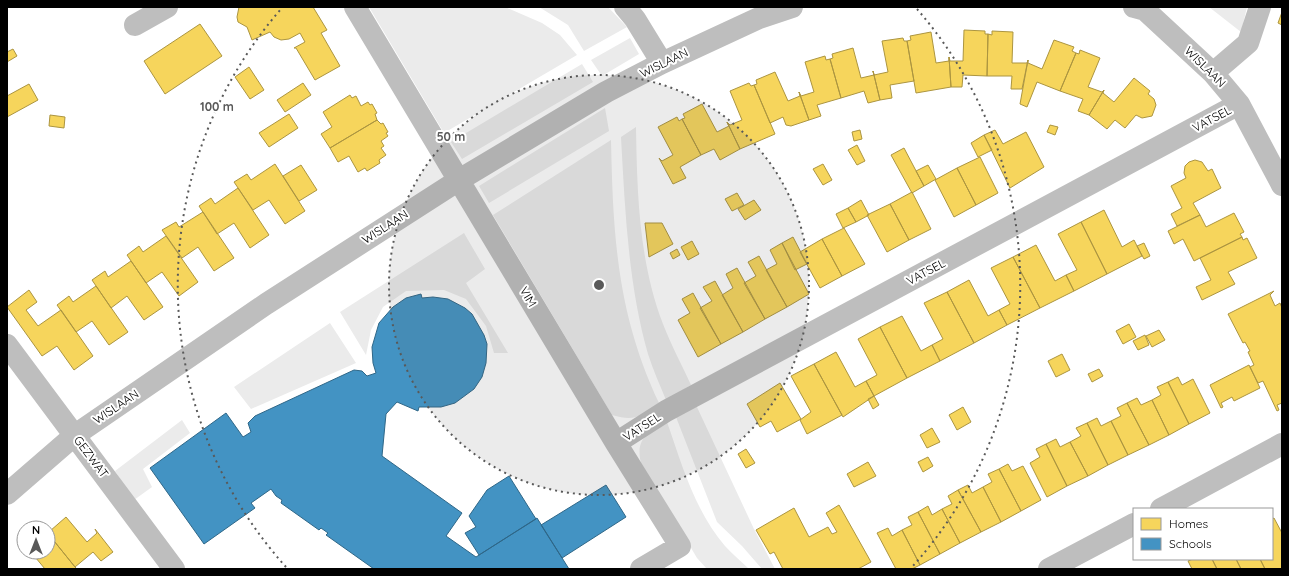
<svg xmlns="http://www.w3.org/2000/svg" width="1289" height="576" font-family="Quicksand,sans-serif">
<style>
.green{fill:#ebebeb}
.homes{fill:#f6d55c;stroke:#ac9540}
.schools{fill:#4393c3;stroke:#2f6788}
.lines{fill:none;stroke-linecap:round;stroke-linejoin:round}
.minor{stroke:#bebebe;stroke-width:22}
.ring{fill:none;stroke:#595959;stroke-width:2;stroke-dasharray:2 4}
.labels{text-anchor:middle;stroke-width:4;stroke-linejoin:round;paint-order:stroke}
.street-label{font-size:12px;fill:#000;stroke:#fff}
.centre{fill:#595959;stroke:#fff;stroke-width:2}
.ring-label{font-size:12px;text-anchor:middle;font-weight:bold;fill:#595959;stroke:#fff;stroke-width:4;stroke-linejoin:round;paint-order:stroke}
</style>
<rect width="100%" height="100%" fill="#fff"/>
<!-- green -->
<path class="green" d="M 369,7 L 505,7 L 542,23 L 560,35 L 577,55 L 444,133 Z
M 539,7 L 608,7 L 627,27 L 584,51 L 568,25 Z
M 1209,7 L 1247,7 L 1241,32 Z
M 630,38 L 639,54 L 602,76 L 591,60 Z
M 582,64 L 593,82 L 462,159 L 451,142 Z
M 605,108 L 609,131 L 489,203 L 479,186 Z
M 636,127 C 637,193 639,262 663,324 C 671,345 682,365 691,385 L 666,400 C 660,385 653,370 648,354 C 628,284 625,209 621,137 Z
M 611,140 C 613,236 617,314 659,403 C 639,416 636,422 612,415 L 493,215 Z
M 464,233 L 485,269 L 466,283 L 508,353 L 494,353 L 486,326 L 466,299 L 444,290 L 406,291 L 383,307 L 371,330 L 366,355 L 340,312 Z
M 330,323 L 356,363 L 251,409 L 234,387 Z
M 696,405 L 754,529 L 775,569 L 762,569 L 742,546 L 717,522 L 676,417 Z
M 182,420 L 190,433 L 143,469 L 152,487 L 134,500 L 115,471 Z
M 667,422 C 682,465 695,511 725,546 C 732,554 741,561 749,569 L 707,569 L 697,558 L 641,463 C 635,438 648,433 667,422 Z"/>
<!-- homes -->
<path class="homes" d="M 239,7 L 313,7 L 327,30 L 321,33 L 340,66 L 315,80 L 296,48 L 294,48 L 305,42 L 300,33 L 289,39 L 281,40 L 274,37 L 270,32 L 252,40 L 247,27 L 238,22 L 237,17 Z
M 1282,12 L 1282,25 L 1278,23 Z
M 200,24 L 222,56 L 165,94 L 144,61 Z
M 964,30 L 985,31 L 985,34 L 988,34 L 987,76 L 963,75 L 962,87 L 951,87 L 949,57 L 950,61 L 963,61 Z
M 992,31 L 1013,32 L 1012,63 L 1027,63 L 1028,60 L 1022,89 L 1011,89 L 1012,76 L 987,76 L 988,34 L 992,35 Z
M 931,32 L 936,63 L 949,61 L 949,57 L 951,87 L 916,93 L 907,41 L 911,40 L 910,36 Z
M 903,38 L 904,41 L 907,41 L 914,81 L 890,85 L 892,98 L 880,100 L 873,71 L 874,75 L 888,72 L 882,41 Z
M 1054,40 L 1074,47 L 1072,51 L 1076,53 L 1060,91 L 1037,82 L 1027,107 L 1020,104 L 1028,60 L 1028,63 L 1042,69 Z
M 853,48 L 861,78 L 874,75 L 873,71 L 880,100 L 868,103 L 864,91 L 841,98 L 830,59 L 833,58 L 832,54 Z
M 13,49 L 17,56 L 7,62 L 7,52 Z
M 1080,50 L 1100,58 L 1088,87 L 1102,92 L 1104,90 L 1089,115 L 1078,111 L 1083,99 L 1060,91 L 1076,53 L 1079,54 Z
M 825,56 L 826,60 L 830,59 L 841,98 L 817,105 L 821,116 L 809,120 L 799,92 L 801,96 L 814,92 L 805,62 Z
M 249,67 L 264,90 L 250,99 L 235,77 Z
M 775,72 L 788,101 L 800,96 L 799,92 L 809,120 L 791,126 L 786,125 L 783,117 L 770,123 L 754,85 L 757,84 L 756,80 Z
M 1134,78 L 1150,91 L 1148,94 L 1154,99 L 1156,105 L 1152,116 L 1142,118 L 1136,115 L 1125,128 L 1115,120 L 1107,129 L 1089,115 L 1104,90 L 1103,93 L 1114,102 Z
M 303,83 L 311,95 L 285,112 L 277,100 Z
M 749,83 L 751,86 L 754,85 L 775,134 L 740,149 L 727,122 L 730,125 L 742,120 L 730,91 Z
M 29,84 L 38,100 L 7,117 L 7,96 Z
M 350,95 L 352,98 L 356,96 L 361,106 L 368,102 L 370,105 L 372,104 L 377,113 L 375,114 L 377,120 L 330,148 L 321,134 L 332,127 L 323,112 Z
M 702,104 L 717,132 L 729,126 L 727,122 L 740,149 L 720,160 L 714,149 L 701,155 L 682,119 L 685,118 L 683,114 Z
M 289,114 L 298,128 L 269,147 L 259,133 Z
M 50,115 L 65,117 L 64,128 L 49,126 Z
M 677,117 L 679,121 L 682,119 L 701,155 L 680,167 L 686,178 L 673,184 L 659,158 L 662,161 L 673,155 L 658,127 Z
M 377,120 L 381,124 L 383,123 L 388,132 L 386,133 L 388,136 L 381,141 L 384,146 L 381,148 L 386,155 L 379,160 L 380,163 L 367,171 L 365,168 L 358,172 L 349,156 L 338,162 L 330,148 Z
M 1050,125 L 1058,127 L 1055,135 L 1047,132 Z
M 860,130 L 862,139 L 854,141 L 852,132 Z
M 995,130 L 1003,144 L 1026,132 L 1044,167 L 1010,188 L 984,135 Z
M 984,135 L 992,150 L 978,157 L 971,143 Z
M 857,145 L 865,161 L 857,165 L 848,150 Z
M 904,148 L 924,186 L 912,193 L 891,155 Z
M 980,157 L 998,193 L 976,205 L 957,168 Z
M 1195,160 L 1202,162 L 1208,171 L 1212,169 L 1221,188 L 1193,203 L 1200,215 L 1177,226 L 1171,214 L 1182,208 L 1171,186 L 1186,178 L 1184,173 L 1185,166 L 1189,162 Z
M 275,164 L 305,211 L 285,224 L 269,200 L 253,210 L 234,182 L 247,174 L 251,180 Z
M 823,164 L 832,180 L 823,185 L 813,169 Z
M 301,165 L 317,190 L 299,201 L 283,176 Z
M 928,165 L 936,179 L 924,186 L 916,171 Z
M 957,168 L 976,205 L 954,217 L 935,180 Z
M 238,188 L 269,235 L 250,248 L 234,223 L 217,234 L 199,206 L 211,198 L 215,204 Z
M 912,192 L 931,229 L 909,240 L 890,204 Z
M 737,193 L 744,205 L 732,211 L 725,199 Z
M 754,200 L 761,210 L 745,220 L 738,209 Z
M 861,200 L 869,215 L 856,222 L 848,208 Z
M 890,204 L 909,240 L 887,252 L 867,215 Z
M 848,208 L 856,222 L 843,228 L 836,214 Z
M 1104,210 L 1122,247 L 1134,240 L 1142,256 L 1107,274 L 1081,222 Z
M 203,212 L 234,258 L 214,271 L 198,247 L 182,258 L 162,230 L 176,222 L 179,227 Z
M 1234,213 L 1244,232 L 1240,234 L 1242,237 L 1194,261 L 1183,239 L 1174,244 L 1168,231 L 1200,215 L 1206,227 Z
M 1081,222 L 1107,274 L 1074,291 L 1066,275 L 1077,270 L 1058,234 Z
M 645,223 L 662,223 L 673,244 L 649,257 Z
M 844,228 L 865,264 L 842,276 L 822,239 Z
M 166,236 L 198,282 L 179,296 L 162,272 L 146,283 L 127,255 L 139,246 L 143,252 Z
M 793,237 L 807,264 L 795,270 L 782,243 Z
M 1242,237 L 1243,240 L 1247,238 L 1257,258 L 1228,272 L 1235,284 L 1202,300 L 1196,287 L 1211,280 L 1200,258 Z
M 822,239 L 842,276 L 820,288 L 800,252 Z
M 692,241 L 699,254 L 688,260 L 681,247 Z
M 782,243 L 809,294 L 787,307 L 766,270 L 777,264 L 770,250 Z
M 1144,243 L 1150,256 L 1144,259 L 1137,246 Z
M 1036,245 L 1055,281 L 1066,275 L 1074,291 L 1040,308 L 1013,257 Z
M 677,249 L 680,255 L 673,259 L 670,253 Z
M 759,256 L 787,307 L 765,319 L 744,283 L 756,276 L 748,262 Z
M 1013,257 L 1040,308 L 1007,325 L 999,310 L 1010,304 L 991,268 Z
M 131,261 L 163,307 L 144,320 L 127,296 L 111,308 L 92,280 L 105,271 L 108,277 Z
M 737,268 L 765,319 L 743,332 L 722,295 L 733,288 L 726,274 Z
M 969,280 L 988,316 L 999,310 L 1007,325 L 974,343 L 947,292 Z
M 715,281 L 743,332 L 721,344 L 700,308 L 712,301 L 703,287 Z
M 96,286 L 128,332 L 109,345 L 92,321 L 76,332 L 57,305 L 69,296 L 73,302 Z
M 29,290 L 37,302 L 26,310 L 38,326 L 61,310 L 93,356 L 74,370 L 57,346 L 42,356 L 7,307 Z
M 1274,291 L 1270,295 L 1275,306 L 1280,303 L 1282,308 L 1282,403 L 1277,405 L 1279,410 L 1277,411 L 1263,381 L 1258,383 L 1250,367 L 1254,365 L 1248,352 L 1250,351 L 1245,342 L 1243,343 L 1228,314 Z
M 947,292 L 974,343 L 940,361 L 932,345 L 943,339 L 924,303 Z
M 693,293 L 721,344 L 698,357 L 678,320 L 690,313 L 682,299 Z
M 902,316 L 921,351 L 932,345 L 940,361 L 907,378 L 880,327 Z
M 1129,324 L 1136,337 L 1123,344 L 1116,331 Z
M 880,327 L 907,378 L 874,396 L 866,381 L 877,375 L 858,339 Z
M 1159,330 L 1165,340 L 1152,347 L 1146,336 Z
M 1145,335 L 1149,345 L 1138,350 L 1133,341 Z
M 836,352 L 855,387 L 866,381 L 874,396 L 843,417 L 814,364 Z
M 1062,354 L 1070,370 L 1056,377 L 1048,361 Z
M 814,364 L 842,415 L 807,434 L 800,420 L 811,412 L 791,376 Z
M 1249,365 L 1260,388 L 1234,401 L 1232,397 L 1221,403 L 1223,407 L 1221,408 L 1210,385 Z
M 1099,369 L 1103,376 L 1092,382 L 1088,374 Z
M 1178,377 L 1182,385 L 1193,379 L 1210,413 L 1189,424 L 1168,382 Z
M 1168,382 L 1189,424 L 1169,435 L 1152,400 L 1161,395 L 1157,387 Z
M 780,383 L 801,419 L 777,432 L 771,421 L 760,427 L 747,404 Z
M 874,396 L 879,405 L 873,409 L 868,399 Z
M 1137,398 L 1141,405 L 1152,400 L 1169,435 L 1149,445 L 1127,403 Z
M 1127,403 L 1149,445 L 1128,455 L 1111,421 L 1121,416 L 1117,408 Z
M 963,407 L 971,422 L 957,430 L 949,415 Z
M 1097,418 L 1101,426 L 1111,421 L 1128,455 L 1108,465 L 1087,423 Z
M 1087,423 L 1108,465 L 1088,476 L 1070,442 L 1081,436 L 1076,428 Z
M 932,428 L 940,442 L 927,448 L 920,435 Z
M 1056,439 L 1060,447 L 1070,442 L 1088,476 L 1067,486 L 1046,444 Z
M 1046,444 L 1067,486 L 1047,497 L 1030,463 L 1040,457 L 1036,449 Z
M 746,449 L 755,463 L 746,468 L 738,454 Z
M 928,457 L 933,466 L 923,472 L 918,462 Z
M 868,462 L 876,476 L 854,487 L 847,474 Z
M 1008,464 L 1012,471 L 1023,466 L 1041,500 L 1021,511 L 999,469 Z
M 999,469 L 1021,511 L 1001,522 L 983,487 L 992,482 L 988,474 Z
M 968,485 L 972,493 L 983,487 L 1001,522 L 981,532 L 958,490 Z
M 958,490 L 981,532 L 960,543 L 942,509 L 952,504 L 948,496 Z
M 839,505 L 871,562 L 858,569 L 783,569 L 774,552 L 770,554 L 756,530 L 794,508 L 809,537 L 828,527 L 832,534 L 837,532 L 826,513 Z
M 928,506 L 932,515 L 942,509 L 960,543 L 940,554 L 918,512 Z
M 918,512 L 940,554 L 920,565 L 902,530 L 912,525 L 908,517 Z
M 66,517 L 87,542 L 97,533 L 95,529 L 113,552 L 101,561 L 93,552 L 75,567 L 50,536 L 52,534 L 50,531 Z
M 1274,518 L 1282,533 L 1282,569 L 1265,569 L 1260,559 L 1272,559 L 1272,519 Z
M 888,528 L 892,536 L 902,530 L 920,565 L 912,569 L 896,569 L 877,533 Z
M 50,536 L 75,567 L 77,569 L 45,569 L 31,552 L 48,552 Z
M 1193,559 L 1212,559 L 1217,569 L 1192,569 L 1188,561 Z
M 1212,559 L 1236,559 L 1241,569 L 1217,569 Z
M 1236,559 L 1260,559 L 1265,569 L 1241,569 Z"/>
<!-- schools -->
<path class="schools" d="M 421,294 L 422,298 L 433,297 L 448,299 L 465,308 L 472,314 L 484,335 L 487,344 L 486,363 L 482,377 L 474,389 L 455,403 L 441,407 L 419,407 L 418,411 L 397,402 L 386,414 L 382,456 L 462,513 L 446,536 L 476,557 L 537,518 L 569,569 L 374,569 L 326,535 L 328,533 L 321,528 L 319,530 L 281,503 L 282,500 L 276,496 L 271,489 L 251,503 L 255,508 L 204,544 L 150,468 L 226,413 L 243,437 L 251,432 L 248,423 L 255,416 L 354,370 L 362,371 L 367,376 L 376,373 L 373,363 L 372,347 L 379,323 L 393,307 L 406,298 Z
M 509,476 L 536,519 L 479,555 L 465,533 L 476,527 L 469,516 L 487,490 Z
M 606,485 L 626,517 L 562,558 L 541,525 Z"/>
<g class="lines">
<!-- minor -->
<path class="minor" d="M 355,7 L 616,443 L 680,546 L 641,569
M 625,7 L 635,19 L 662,63
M 1134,7 L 1145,10 L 1213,73 L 1239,104 L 1282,185
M 135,25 L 167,7
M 1213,73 L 1248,43 L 1260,7
M 7,345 L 174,569
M 616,443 L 666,411 L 1239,104
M 7,494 L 75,435 L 266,304 L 459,180 L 606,92 L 662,63 L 759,18 L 792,7
M 1161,509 L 1282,444
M 1049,569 L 1134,524"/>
</g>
<!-- distance rings -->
<circle cx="599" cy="285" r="210" fill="#595959" fill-opacity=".12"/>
<g class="ring">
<circle cx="599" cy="285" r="210"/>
<path d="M286 567A421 421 0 0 1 281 9M917 9A421 421 0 0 1 912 567"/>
</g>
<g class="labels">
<!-- street labels -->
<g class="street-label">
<text transform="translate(664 63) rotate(-26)" y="4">WISLAAN</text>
<text transform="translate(1205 67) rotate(45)" y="4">WISLAAN</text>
<text transform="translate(1212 119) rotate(-28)" y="4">VATSEL</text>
<text transform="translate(385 227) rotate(-33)" y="4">WISLAAN</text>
<text transform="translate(926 272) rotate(-28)" y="4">VATSEL</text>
<text transform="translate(528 297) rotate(59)" y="4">VIM</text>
<text transform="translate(116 407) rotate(-34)" y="4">WISLAAN</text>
<text transform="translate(642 427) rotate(-33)" y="4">VATSEL</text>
<text transform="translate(91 457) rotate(53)" y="4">GEZWAT</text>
</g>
</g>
<circle cx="599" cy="285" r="6" class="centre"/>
<g class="ring-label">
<text x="217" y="111">100 m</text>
<text x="451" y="141">50 m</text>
</g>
<!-- border -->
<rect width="1289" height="576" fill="none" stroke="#000000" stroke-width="16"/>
<!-- legend -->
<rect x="1133" y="508" width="140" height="52" fill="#ffffff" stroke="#999999"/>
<rect x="1141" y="518" width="20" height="12" fill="#f6d55c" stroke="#999999"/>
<text x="1169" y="528" font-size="12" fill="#000000">Homes</text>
<rect x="1141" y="538" width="20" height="12" fill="#4393c3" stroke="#999999"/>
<text x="1169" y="548" font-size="12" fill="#000000">Schools</text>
<!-- north arrow -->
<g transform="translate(36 540)"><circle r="19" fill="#ffffff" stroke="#999999"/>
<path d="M0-3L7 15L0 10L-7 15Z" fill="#595959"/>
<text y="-6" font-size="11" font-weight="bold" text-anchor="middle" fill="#000000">N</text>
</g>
</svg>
